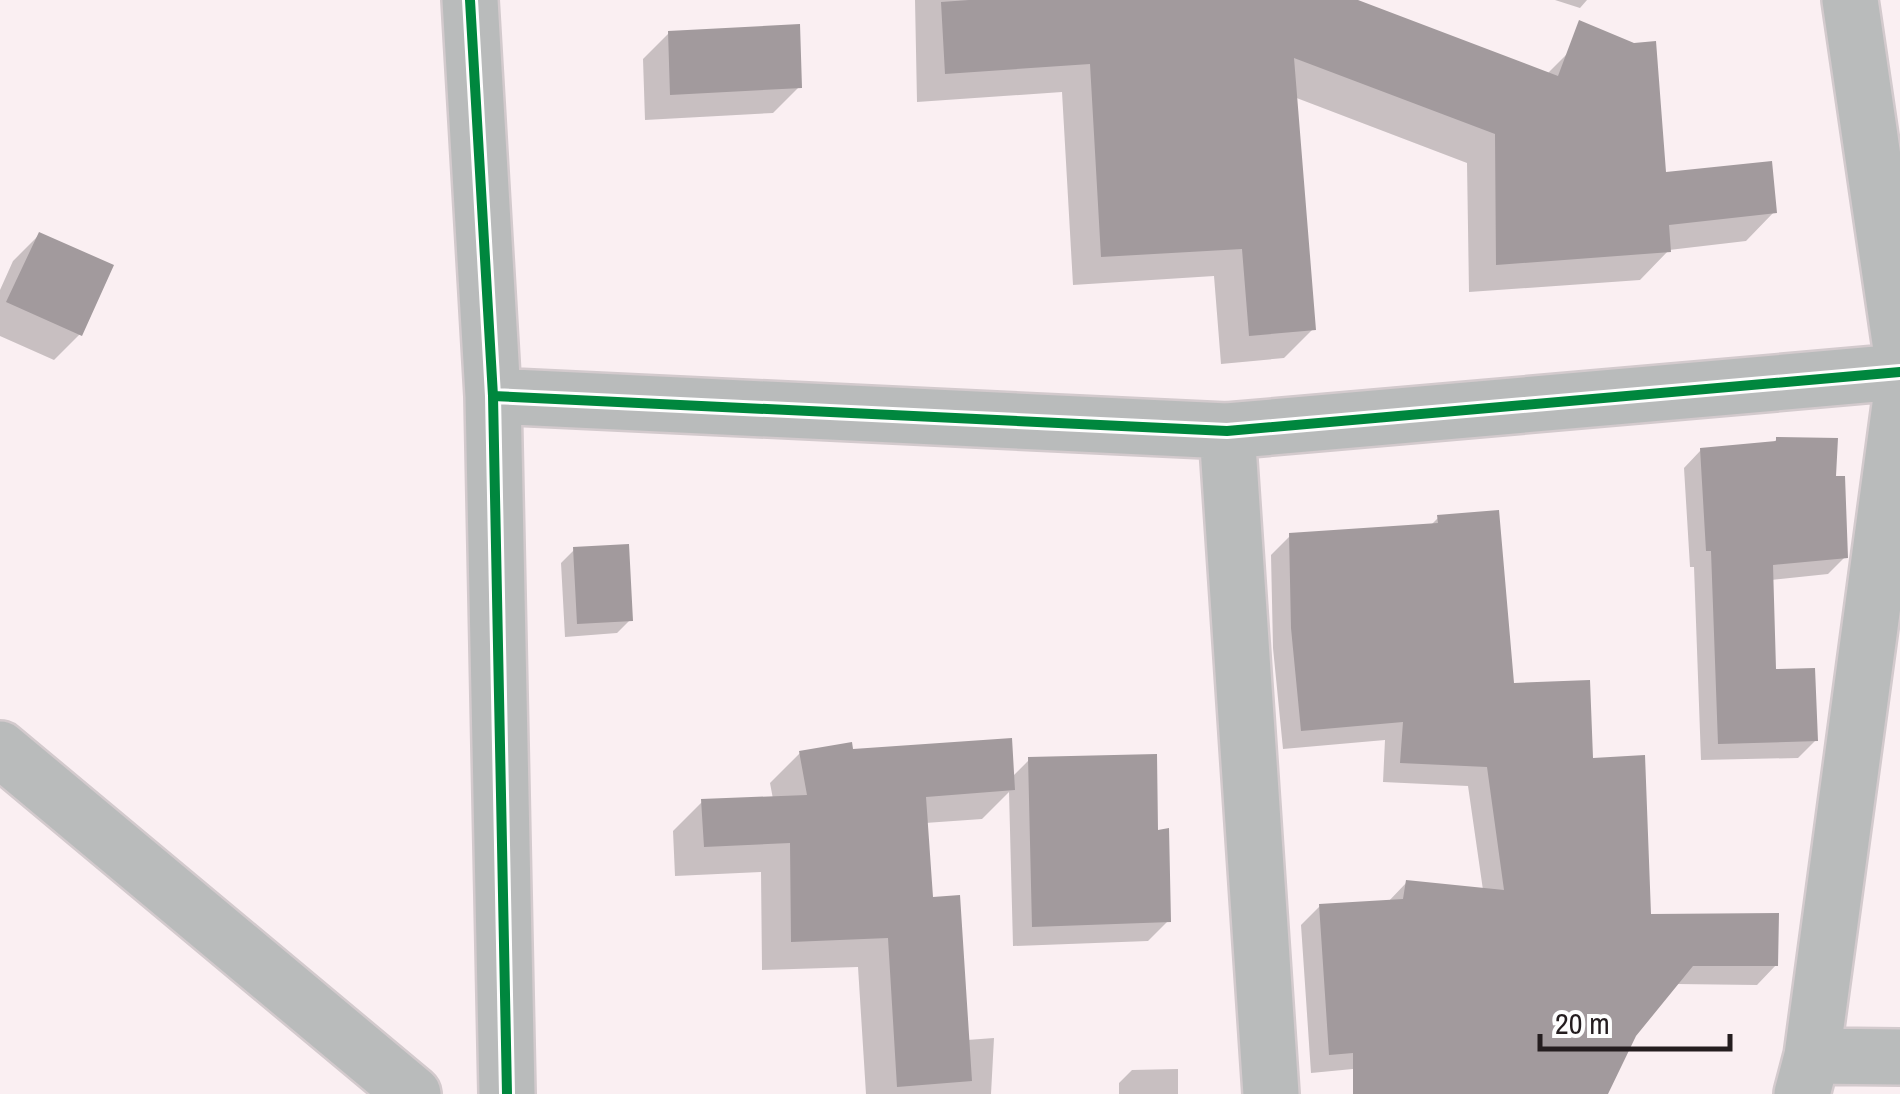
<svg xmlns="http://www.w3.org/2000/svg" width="1900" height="1094" font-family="'Archivo Narrow',sans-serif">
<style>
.shadow{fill:#0003}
.building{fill:#a29a9d}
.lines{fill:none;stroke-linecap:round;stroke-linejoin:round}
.minor-casing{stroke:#d3cacd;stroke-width:60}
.minor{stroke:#b9bbbb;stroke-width:55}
.cycleway-casing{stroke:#fefefe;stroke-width:16}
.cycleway{stroke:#00873e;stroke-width:10}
</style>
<rect width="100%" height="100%" fill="#faeff2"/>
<!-- shadow -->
<path class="shadow" d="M 915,0 L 1351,0 L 1546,75 L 1570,51 L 1663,175 L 1774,212 L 1746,241 L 1669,250 L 1640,280 L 1469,292 L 1467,163 L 1294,97 L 1313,329 L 1284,358 L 1221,364 L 1214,276 L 1073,285 L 1062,92 L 917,102 Z
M 1555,0 L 1587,0 L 1580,8 Z
M 669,33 L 799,87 L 773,113 L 645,120 L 643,59 Z
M 39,235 L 80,334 L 54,360 L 0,336 L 0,290 L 13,261 Z
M 1777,439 L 1834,479 L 1845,557 L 1828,574 L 1771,580 L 1774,672 L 1816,740 L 1798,758 L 1701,760 L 1694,567 L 1690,567 L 1684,468 L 1701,450 L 1772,444 Z
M 1438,518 L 1512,686 L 1591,761 L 1648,917 L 1776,965 L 1757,985 L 1676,984 L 1634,1035 L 1605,1094 L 1429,1094 L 1426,1062 L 1311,1073 L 1301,925 L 1320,906 L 1387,903 L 1407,882 L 1483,890 L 1468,786 L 1383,782 L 1385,740 L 1283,749 L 1273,648 L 1271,555 L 1291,535 L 1430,526 Z
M 574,550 L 630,620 L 617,633 L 565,637 L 561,563 Z
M 851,752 L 1012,777 L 1029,760 L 1156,833 L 1168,921 L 1148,941 L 1013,946 L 1009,792 L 982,819 L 925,823 L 931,900 L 967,1040 L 994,1038 L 991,1094 L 866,1094 L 858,967 L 762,970 L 761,872 L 675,876 L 673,831 L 703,801 L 773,799 L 770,783 L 800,753 Z
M 1178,1069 L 1178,1094 L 1119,1094 L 1119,1083 L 1132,1070 Z"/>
<!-- building -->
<path class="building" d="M 969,0 L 1358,0 L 1558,76 L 1579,20 L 1634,43 L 1656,41 L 1666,172 L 1772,161 L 1777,213 L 1669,225 L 1671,252 L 1496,265 L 1495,134 L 1294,58 L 1316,330 L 1249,336 L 1242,249 L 1101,257 L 1090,64 L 945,74 L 941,2 Z
M 800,24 L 802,88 L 670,95 L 668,31 Z
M 39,232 L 114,265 L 82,336 L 6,302 Z
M 1776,437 L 1838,438 L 1836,476 L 1845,476 L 1848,558 L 1773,565 L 1776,669 L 1815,668 L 1818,741 L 1718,744 L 1711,551 L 1706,551 L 1700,448 L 1776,441 Z
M 1499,510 L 1514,683 L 1590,680 L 1593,758 L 1645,755 L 1651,914 L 1779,913 L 1778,966 L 1693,966 L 1636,1036 L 1608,1094 L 1353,1094 L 1353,1053 L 1329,1055 L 1319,904 L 1403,899 L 1406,880 L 1504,890 L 1487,767 L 1400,763 L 1403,722 L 1301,731 L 1291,628 L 1289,533 L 1438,523 L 1437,515 Z
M 629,544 L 633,621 L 577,624 L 573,547 Z
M 1012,738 L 1015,790 L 926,797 L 933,897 L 960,895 L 972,1081 L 897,1087 L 888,938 L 791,942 L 790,843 L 704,847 L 701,799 L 807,795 L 799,751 L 852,742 L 853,749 Z
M 1157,754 L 1158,830 L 1169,828 L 1171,922 L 1032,927 L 1028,757 Z"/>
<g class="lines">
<!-- minor casing -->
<g class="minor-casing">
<path id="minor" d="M 470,0 L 493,396 L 507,1094
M 1850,0 L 1900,342
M 493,396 L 1227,431 L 1900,372
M 1227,431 L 1271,1094
M 0,749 L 413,1094
M 1812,1056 L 1900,1057
M 1802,1094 L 1812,1056 L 1900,405"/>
</g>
<!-- minor -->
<use href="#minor" class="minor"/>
<!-- cycleway casing -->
<g class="cycleway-casing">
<path id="cycleway" d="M 470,0 L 493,396 L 507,1094
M 493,396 L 1227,431 L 1900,372"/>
</g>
<!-- cycleway -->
<use href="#cycleway" class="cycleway"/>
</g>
<!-- scale -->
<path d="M1540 1034v15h190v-15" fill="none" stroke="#241d1f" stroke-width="5"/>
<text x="1555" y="1034" font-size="30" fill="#241d1f" stroke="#fefefe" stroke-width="8" paint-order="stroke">20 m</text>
</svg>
